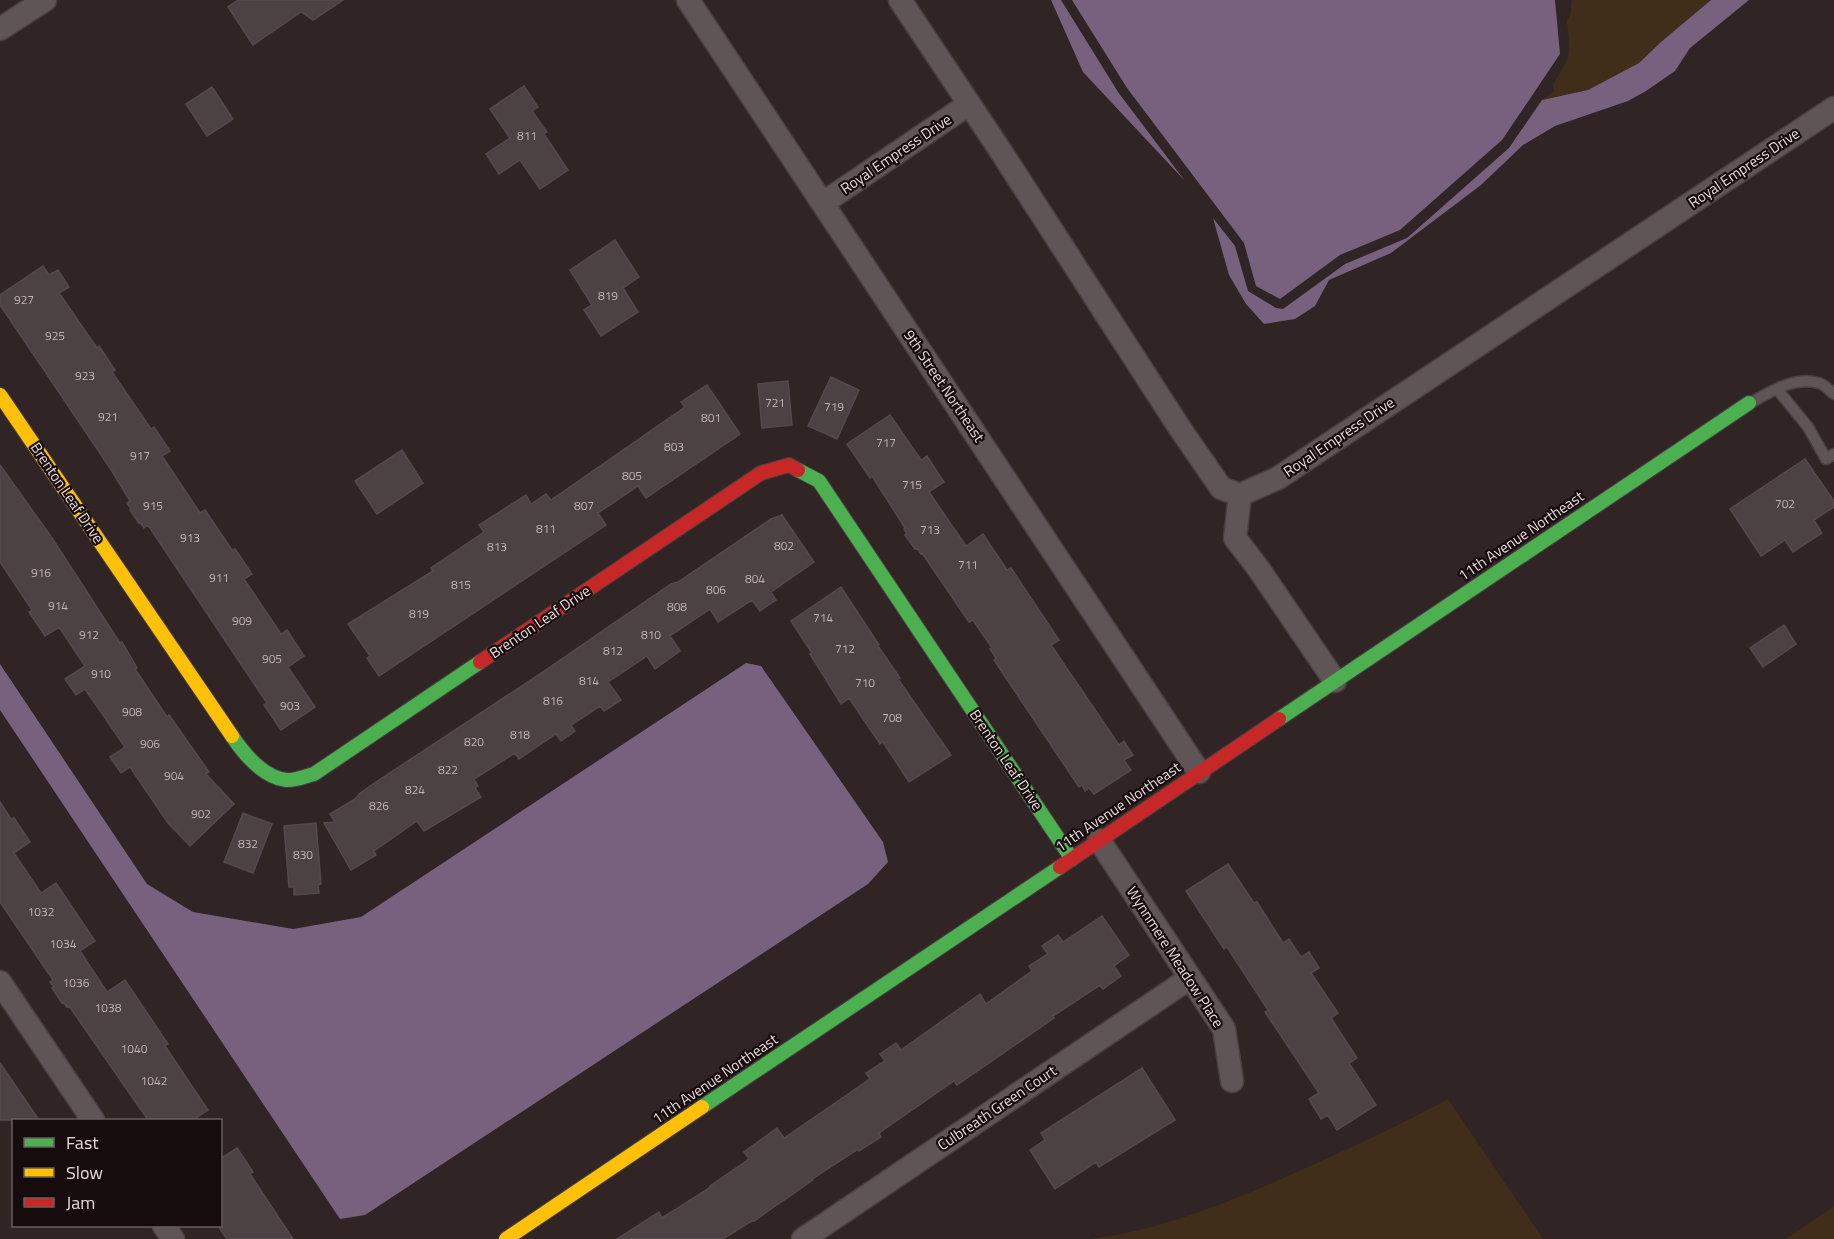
<svg xmlns="http://www.w3.org/2000/svg" width="1834" height="1239" font-family="'Titillium Web',sans-serif">
<style>
.green{fill:#402e1a}
.water{fill:#78617e}
.building{fill:#4c4244;stroke:#54494d;stroke-width:1.5}
.lines{fill:none;stroke-linecap:round;stroke-linejoin:round}
.lane-casing{stroke:#493f40;stroke-width:13}
.street-casing{stroke:#493f40;stroke-width:25}
.fast-casing{stroke:#493f40;stroke-width:16}
.slow-casing{stroke:#493f40;stroke-width:16}
.jam-casing{stroke:#493f40;stroke-width:16}
.lane{stroke:#5f5556;stroke-width:10}
.street{stroke:#5f5556;stroke-width:22}
.fast{stroke:#4caf50;stroke-width:14}
.slow{stroke:#ffc107;stroke-width:14}
.jam{stroke:#c62828;stroke-width:14}
.labels{text-anchor:middle;stroke-width:4.5;stroke-linejoin:round;paint-order:stroke}
.number-label{font-size:12px;fill:#c2b4b5}
.street-label{font-size:15px;fill:#e9dadb;stroke:#160c0d}
</style>
<rect width="100%" height="100%" fill="#302425"/>
<!-- green -->
<path class="green" d="M 1572,0 L 1711,0 L 1661,42 L 1639,63 L 1588,90 L 1542,100 L 1554,91 L 1553,84 C 1573,54 1570,55 1567,20 L 1570,16 Z
M 1448,1099 L 1543,1239 L 1091,1239 C 1167,1229 1239,1198 1308,1167 C 1355,1146 1402,1124 1448,1099 Z
M 1834,1206 L 1834,1239 L 1786,1239 Z"/>
<!-- water -->
<path class="water" d="M 1051,0 L 1061,0 L 1118,92 L 1185,181 L 1083,72 Z
M 1072,0 L 1555,0 L 1560,54 L 1502,140 L 1400,230 L 1340,255 L 1280,299 L 1256,286 L 1244,243 L 1127,88 Z
M 1711,0 L 1749,0 L 1690,48 L 1675,71 L 1646,91 L 1628,101 L 1555,126 L 1523,145 L 1481,185 L 1391,253 L 1329,280 L 1315,306 L 1295,319 L 1264,324 L 1246,304 L 1229,275 L 1213,218 L 1235,246 L 1248,291 L 1276,308 L 1283,309 L 1345,264 L 1407,238 L 1509,148 L 1542,100 L 1588,90 L 1639,63 L 1661,42 Z
M 746,663 L 761,666 L 883,842 L 888,862 L 868,884 L 365,1215 L 340,1219 L 0,710 L 0,664 L 147,884 L 193,912 L 293,929 L 361,917 Z"/>
<!-- building -->
<path class="building" d="M 238,0 L 343,0 L 313,20 L 301,12 L 253,45 L 228,7 Z
M 524,86 L 538,107 L 532,111 L 547,132 L 544,134 L 568,170 L 540,189 L 520,160 L 499,174 L 486,154 L 510,138 L 490,109 Z
M 212,87 L 233,119 L 207,136 L 186,104 Z
M 615,240 L 639,277 L 623,288 L 638,312 L 601,336 L 584,310 L 592,305 L 570,270 Z
M 43,266 L 49,275 L 58,270 L 69,287 L 59,293 L 97,348 L 99,346 L 115,370 L 112,372 L 151,429 L 154,427 L 170,451 L 162,456 L 200,513 L 205,510 L 232,550 L 235,549 L 252,574 L 244,579 L 281,634 L 287,630 L 304,656 L 288,667 L 315,707 L 281,730 L 264,705 L 267,703 L 148,525 L 144,528 L 140,522 L 139,523 L 130,510 L 131,509 L 127,503 L 130,501 L 110,468 L 0,305 L 0,295 Z
M 831,377 L 859,390 L 837,439 L 808,426 Z
M 788,381 L 792,425 L 762,428 L 758,384 Z
M 707,385 L 740,434 L 646,498 L 638,486 L 598,513 L 606,525 L 379,676 L 367,658 L 370,656 L 348,624 L 433,571 L 431,568 L 484,532 L 479,525 L 526,495 L 531,504 L 546,494 L 551,500 L 685,407 L 681,402 Z
M 890,415 L 921,460 L 927,456 L 944,482 L 929,492 L 966,546 L 983,534 L 1007,570 L 1011,568 L 1059,640 L 1051,645 L 1119,745 L 1124,741 L 1133,755 L 1124,760 L 1131,770 L 1094,794 L 1089,788 L 1085,791 L 1082,785 L 1079,787 L 994,660 L 996,658 L 990,649 L 992,648 L 973,620 L 969,622 L 922,553 L 921,554 L 917,548 L 915,549 L 905,535 L 907,534 L 904,529 L 905,528 L 872,476 L 870,478 L 847,444 Z
M 402,450 L 423,483 L 377,514 L 355,481 Z
M 1805,459 L 1834,501 L 1834,507 L 1814,520 L 1822,533 L 1793,552 L 1785,540 L 1761,556 L 1730,509 Z
M 0,465 L 52,538 L 120,643 L 122,642 L 137,668 L 135,669 L 167,717 L 169,715 L 209,772 L 206,774 L 234,804 L 190,846 L 168,823 L 130,767 L 121,773 L 110,757 L 125,747 L 85,689 L 76,695 L 65,679 L 85,666 L 59,627 L 45,636 L 29,612 L 32,610 L 0,562 Z
M 782,515 L 814,562 L 771,592 L 776,600 L 760,611 L 752,600 L 718,622 L 710,609 L 670,636 L 680,651 L 655,669 L 647,656 L 608,682 L 621,700 L 604,711 L 600,706 L 571,725 L 575,731 L 561,741 L 556,734 L 519,759 L 515,753 L 474,779 L 478,786 L 475,788 L 481,797 L 424,831 L 417,821 L 374,851 L 376,855 L 351,870 L 324,823 L 335,822 L 330,814 L 355,799 L 359,794 L 373,784 L 543,672 L 671,584 L 678,582 L 771,519 Z
M 841,587 L 879,645 L 878,646 L 900,678 L 898,679 L 951,755 L 909,782 L 883,742 L 880,744 L 849,698 L 841,704 L 810,654 L 812,653 L 791,621 Z
M 1784,625 L 1796,644 L 1763,667 L 1750,648 Z
M 0,802 L 11,819 L 14,818 L 30,842 L 14,853 L 41,893 L 56,883 L 95,941 L 80,951 L 107,992 L 125,980 L 168,1044 L 165,1046 L 208,1110 L 193,1120 L 148,1120 L 69,1006 L 67,1007 L 63,1002 L 62,1003 L 52,988 L 54,987 L 50,982 L 53,980 L 0,902 Z
M 243,813 L 272,824 L 253,873 L 224,862 Z
M 316,823 L 321,884 L 318,885 L 319,893 L 294,895 L 294,887 L 289,887 L 284,826 Z
M 1228,864 L 1254,903 L 1257,902 L 1283,943 L 1289,939 L 1301,957 L 1309,952 L 1319,968 L 1311,973 L 1338,1013 L 1331,1018 L 1357,1058 L 1349,1063 L 1376,1105 L 1337,1130 L 1328,1115 L 1321,1119 L 1309,1099 L 1319,1093 L 1265,1012 L 1268,1010 L 1227,947 L 1224,949 L 1186,891 Z
M 1102,916 L 1129,955 L 1114,966 L 1121,976 L 1103,989 L 1100,985 L 1053,1016 L 1054,1018 L 957,1085 L 954,1081 L 879,1133 L 881,1137 L 859,1151 L 858,1149 L 812,1179 L 813,1180 L 754,1221 L 753,1220 L 723,1239 L 617,1239 L 659,1212 L 662,1218 L 711,1187 L 710,1186 L 749,1159 L 744,1152 L 777,1128 L 784,1138 L 870,1079 L 866,1073 L 885,1061 L 880,1054 L 896,1043 L 901,1050 L 980,994 L 986,1004 L 1032,971 L 1029,966 L 1048,954 L 1042,946 L 1058,935 L 1063,942 Z
M 0,1063 L 39,1120 L 0,1120 Z
M 1142,1068 L 1175,1120 L 1099,1167 L 1096,1162 L 1055,1189 L 1030,1150 L 1045,1140 L 1041,1133 Z
M 237,1148 L 253,1172 L 250,1174 L 293,1239 L 227,1239 L 220,1229 L 220,1159 Z"/>
<g class="lines">
<!-- lane casing -->
<g class="lane-casing">
<path id="lane" d="M 1777,389 L 1808,427 L 1826,459 L 1834,454
M 1752,402 C 1772,391 1795,376 1819,383 C 1824,384 1829,390 1834,394"/>
</g>
<!-- street casing -->
<g class="street-casing">
<path id="street" d="M 688,0 L 1199,772
M 900,0 L 998,147 L 1179,427 L 1221,488 L 1240,495 L 1278,478 L 1834,108
M 0,29 L 45,0
M 823,203 L 969,104
M 1240,495 L 1235,538 L 1258,568 L 1335,681
M 1099,840 L 1224,1029 L 1232,1081
M 0,982 L 93,1120
M 164,1226 L 173,1239
M 803,1239 L 1190,978"/>
</g>
<!-- fast casing -->
<g class="fast-casing">
<path id="fast" d="M 798,470 L 819,481 L 1072,859
M 1279,719 L 1749,403
M 232,736 C 244,754 263,777 286,780 C 294,781 306,776 314,774 L 480,662
M 702,1107 L 1060,867"/>
</g>
<!-- slow casing -->
<g class="slow-casing">
<path id="slow" d="M 0,395 L 232,736
M 506,1239 L 702,1107"/>
</g>
<!-- jam casing -->
<g class="jam-casing">
<path id="jam" d="M 480,662 L 761,473 L 789,465 L 798,470
M 1060,867 L 1279,719"/>
</g>
<!-- lane -->
<use href="#lane" class="lane"/>
<!-- street -->
<use href="#street" class="street"/>
<!-- fast -->
<use href="#fast" class="fast"/>
<!-- slow -->
<use href="#slow" class="slow"/>
<!-- jam -->
<use href="#jam" class="jam"/>
</g>
<g class="labels">
<!-- number labels -->
<g class="number-label">
<text x="527" y="140">811</text>
<text x="608" y="300">819</text>
<text x="24" y="304">927</text>
<text x="55" y="340">925</text>
<text x="85" y="380">923</text>
<text x="775" y="407">721</text>
<text x="834" y="411">719</text>
<text x="108" y="421">921</text>
<text x="711" y="422">801</text>
<text x="886" y="447">717</text>
<text x="674" y="451">803</text>
<text x="140" y="460">917</text>
<text x="632" y="480">805</text>
<text x="912" y="489">715</text>
<text x="1785" y="508">702</text>
<text x="153" y="510">915</text>
<text x="584" y="510">807</text>
<text x="546" y="533">811</text>
<text x="930" y="534">713</text>
<text x="190" y="542">913</text>
<text x="784" y="550">802</text>
<text x="497" y="551">813</text>
<text x="968" y="569">711</text>
<text x="41" y="577">916</text>
<text x="219" y="582">911</text>
<text x="755" y="583">804</text>
<text x="461" y="589">815</text>
<text x="716" y="594">806</text>
<text x="58" y="610">914</text>
<text x="677" y="611">808</text>
<text x="419" y="618">819</text>
<text x="823" y="622">714</text>
<text x="242" y="625">909</text>
<text x="89" y="639">912</text>
<text x="651" y="639">810</text>
<text x="845" y="653">712</text>
<text x="613" y="655">812</text>
<text x="272" y="663">905</text>
<text x="101" y="678">910</text>
<text x="589" y="685">814</text>
<text x="865" y="687">710</text>
<text x="553" y="705">816</text>
<text x="290" y="710">903</text>
<text x="132" y="716">908</text>
<text x="892" y="722">708</text>
<text x="520" y="739">818</text>
<text x="474" y="746">820</text>
<text x="150" y="748">906</text>
<text x="448" y="774">822</text>
<text x="174" y="780">904</text>
<text x="415" y="794">824</text>
<text x="379" y="810">826</text>
<text x="201" y="818">902</text>
<text x="248" y="848">832</text>
<text x="303" y="859">830</text>
<text x="41" y="916">1032</text>
<text x="63" y="948">1034</text>
<text x="76" y="987">1036</text>
<text x="108" y="1012">1038</text>
<text x="134" y="1053">1040</text>
<text x="154" y="1085">1042</text>
</g>
<!-- street labels -->
<g class="street-label">
<text transform="translate(896 154) rotate(-34)" y="5">Royal Empress Drive</text>
<text transform="translate(1744 168) rotate(-34)" y="5">Royal Empress Drive</text>
<text transform="translate(944 386) rotate(56)" y="5">9th Street Northeast</text>
<text transform="translate(1339 437) rotate(-34)" y="5">Royal Empress Drive</text>
<text transform="translate(67 493) rotate(56)" y="5">Brenton Leaf Drive</text>
<text transform="translate(1521 536) rotate(-34)" y="5">11th Avenue Northeast</text>
<text transform="translate(540 622) rotate(-34)" y="5">Brenton Leaf Drive</text>
<text transform="translate(1006 760) rotate(56)" y="5">Brenton Leaf Drive</text>
<text transform="translate(1118 807) rotate(-34)" y="5">11th Avenue Northeast</text>
<text transform="translate(1175 957) rotate(57)" y="5">Wynnmere Meadow Place</text>
<text transform="translate(715 1079) rotate(-34)" y="5">11th Avenue Northeast</text>
<text transform="translate(997 1108) rotate(-34)" y="5">Culbreath Green Court</text>
</g>
</g>
<!-- legend -->
<rect x="12" y="1119" width="210" height="108" fill="#160c0d" stroke="#6a5e5f" stroke-width="1.5"/>
<rect x="24" y="1138" width="30" height="9" fill="#4caf50" stroke="#6a5e5f" stroke-width="1.5"/>
<text x="66" y="1149" font-size="18" fill="#e9dadb">Fast</text>
<rect x="24" y="1168" width="30" height="9" fill="#ffc107" stroke="#6a5e5f" stroke-width="1.5"/>
<text x="66" y="1179" font-size="18" fill="#e9dadb">Slow</text>
<rect x="24" y="1198" width="30" height="9" fill="#c62828" stroke="#6a5e5f" stroke-width="1.5"/>
<text x="66" y="1209" font-size="18" fill="#e9dadb">Jam</text>
</svg>
